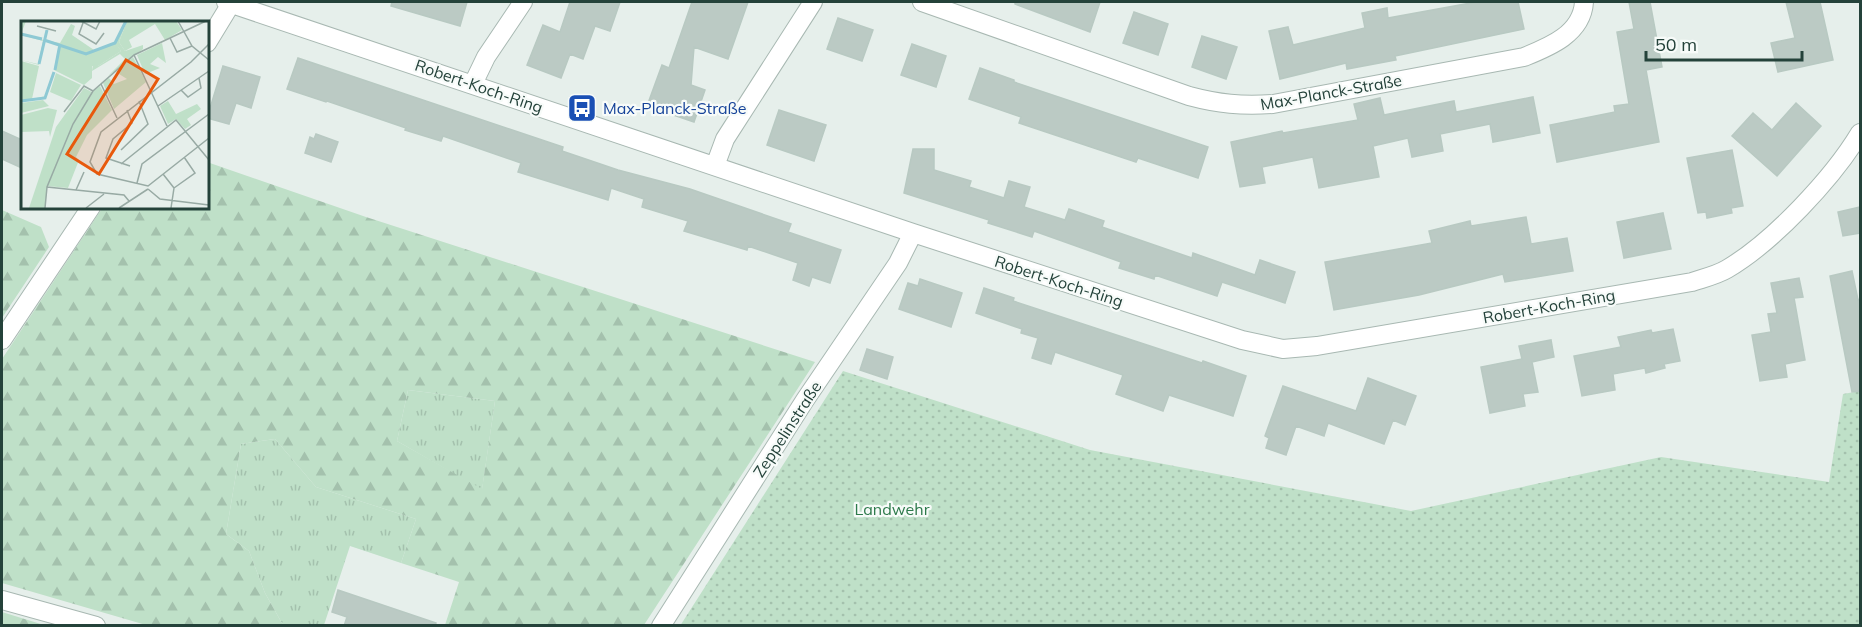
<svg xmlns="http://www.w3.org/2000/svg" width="1862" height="627" font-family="Mulish,sans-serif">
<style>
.grass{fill:url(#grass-tufts)}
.forest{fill:url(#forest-firs);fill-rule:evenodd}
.park{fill:url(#park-dots)}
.building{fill:#bbcac4;stroke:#b8c9c2;stroke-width:1.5}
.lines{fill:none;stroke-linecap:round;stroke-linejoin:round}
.minor-casing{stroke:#a8b8b2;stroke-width:20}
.minor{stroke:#fff;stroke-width:18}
.labels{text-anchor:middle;stroke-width:4.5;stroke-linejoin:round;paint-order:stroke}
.street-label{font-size:16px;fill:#24423a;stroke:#f7fbf9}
.transit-label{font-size:16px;fill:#164399;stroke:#f7fbf9;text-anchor:start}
.park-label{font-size:16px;fill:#2d7a4b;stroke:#f7fbf9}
.inset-river{fill:none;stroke:#8ec9d4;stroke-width:3}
.inset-road{fill:none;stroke:#98aaa4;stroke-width:1.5}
.view{fill:#e8590c;fill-opacity:0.15;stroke:#e8590c;stroke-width:3}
.inset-edge{fill:none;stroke:#24423a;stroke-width:3}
</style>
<defs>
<pattern id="grass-tufts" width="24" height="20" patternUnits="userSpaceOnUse" patternTransform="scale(1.5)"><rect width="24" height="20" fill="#bfe0c8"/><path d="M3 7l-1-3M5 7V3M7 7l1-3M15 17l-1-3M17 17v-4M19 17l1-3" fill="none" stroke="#a4c1ad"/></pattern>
<pattern id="forest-firs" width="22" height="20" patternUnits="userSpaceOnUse" patternTransform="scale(1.5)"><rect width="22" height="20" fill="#bfe0c8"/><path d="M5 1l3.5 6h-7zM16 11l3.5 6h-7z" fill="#a4c1ad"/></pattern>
<pattern id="park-dots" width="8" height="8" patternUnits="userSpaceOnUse" patternTransform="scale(1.5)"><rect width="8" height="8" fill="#bfe0c8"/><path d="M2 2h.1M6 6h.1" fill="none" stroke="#a4c1ad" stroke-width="1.8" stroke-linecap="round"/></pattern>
</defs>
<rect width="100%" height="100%" fill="#e6efeb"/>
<!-- grass -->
<path class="grass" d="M 408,390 L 495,401 L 482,490 L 397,441 Z
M 275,439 L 316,487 L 416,519 L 401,563 L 350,546 L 324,625 L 283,625 L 265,593 L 249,551 L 226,534 L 241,444 Z"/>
<!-- forest -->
<path class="forest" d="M 207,162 L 366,217 L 815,362 L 644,625 L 445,625 L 459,582 L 401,563 L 416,519 L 316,487 L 275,439 L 241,444 L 226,534 L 249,551 L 265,593 L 283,625 L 146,625 L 2,583 L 2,359 L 103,207 L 207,207 ZM 408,390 L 495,401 L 482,489 L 397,441 Z
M 2,210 L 41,227 L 49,247 L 2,318 Z
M 2,612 L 44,625 L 2,625 Z"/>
<!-- park -->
<path class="park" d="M 843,371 L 1090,450 L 1411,511 L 1661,457 L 1829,482 L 1843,394 L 1860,391 L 1860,625 L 680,626 Z"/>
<!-- building -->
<path class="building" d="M 392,2 L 467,2 L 460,26 L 391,6 Z
M 570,2 L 620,2 L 610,31 L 595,26 L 583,59 L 570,54 L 561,78 L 527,65 L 543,25 L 560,32 Z
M 692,2 L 748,2 L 728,59 L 694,47 L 691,85 L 705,90 L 694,122 L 647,106 L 662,65 L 669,68 Z
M 1015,2 L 1100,2 L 1090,32 L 1015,4 Z
M 1476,2 L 1518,2 L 1524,29 L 1395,56 L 1396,60 L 1347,69 L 1346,63 L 1280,79 L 1269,31 L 1288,27 L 1293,45 L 1365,28 L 1362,13 L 1387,8 L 1388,18 Z
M 1629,2 L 1650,2 L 1662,67 L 1646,70 L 1659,142 L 1557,162 L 1550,125 L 1615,112 L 1614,106 L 1629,104 L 1617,32 L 1634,29 Z
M 1786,2 L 1820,2 L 1833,60 L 1778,72 L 1771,43 L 1795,38 Z
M 1134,12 L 1168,24 L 1158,55 L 1123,43 Z
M 838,18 L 873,30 L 862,61 L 827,49 Z
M 1202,36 L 1237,47 L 1226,79 L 1192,67 Z
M 912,44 L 946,56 L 936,87 L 901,75 Z
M 298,58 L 563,147 L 562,151 L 618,170 L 690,189 L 791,224 L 788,232 L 841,250 L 830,283 L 812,277 L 809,286 L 793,280 L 798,263 L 748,246 L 747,250 L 684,231 L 688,221 L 642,207 L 644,199 L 611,188 L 608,200 L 518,172 L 521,163 L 443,136 L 441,141 L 405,130 L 406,128 L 327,101 L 326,102 L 287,89 Z
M 223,66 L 260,77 L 251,108 L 236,103 L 229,124 L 207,118 Z
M 980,68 L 1014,80 L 1014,82 L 1208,147 L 1198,178 L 1138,158 L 1136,162 L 1019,123 L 1021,117 L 969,99 Z
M 1533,97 L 1540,133 L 1493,142 L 1490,124 L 1440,134 L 1443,151 L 1412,157 L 1408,138 L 1373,146 L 1379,177 L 1319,188 L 1313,157 L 1262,167 L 1265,183 L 1240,187 L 1231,142 L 1282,131 L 1283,133 L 1358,120 L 1354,104 L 1380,98 L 1384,115 L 1454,101 L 1456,112 Z
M 1796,103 L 1821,126 L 1777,176 L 1732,136 L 1753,113 L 1772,130 Z
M 779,110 L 826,125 L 814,161 L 767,145 Z
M 2,131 L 22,140 L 22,168 L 2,159 Z
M 316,134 L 338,142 L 331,162 L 305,153 L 310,137 L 314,139 Z
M 913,149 L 934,149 L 934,170 L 971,181 L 969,187 L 1004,198 L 1009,181 L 1030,187 L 1024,207 L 1065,220 L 1069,209 L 1104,221 L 1102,227 L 1192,258 L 1193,253 L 1255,275 L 1260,260 L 1295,272 L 1285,303 L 1222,282 L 1217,296 L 1155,275 L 1154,279 L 1119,268 L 1121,262 L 1034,231 L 1032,237 L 988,223 L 989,220 L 904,193 Z
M 1732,150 L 1743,206 L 1731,208 L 1732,213 L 1707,218 L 1706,212 L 1698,213 L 1687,158 Z
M 1860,207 L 1860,233 L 1843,236 L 1838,212 Z
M 1663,213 L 1671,249 L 1624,258 L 1617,222 Z
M 1526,217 L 1531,244 L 1567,238 L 1573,271 L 1505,282 L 1503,274 L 1419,295 L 1334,310 L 1325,262 L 1432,243 L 1429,231 L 1470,221 L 1471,226 Z
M 1852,271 L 1858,300 L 1860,299 L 1860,391 L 1852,392 L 1830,276 Z
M 1799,278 L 1803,297 L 1794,298 L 1805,360 L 1785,364 L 1787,377 L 1760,381 L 1752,335 L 1771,332 L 1768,314 L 1777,313 L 1771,283 Z
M 920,279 L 962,293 L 951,327 L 899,309 L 908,283 L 918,286 Z
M 984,288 L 1014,298 L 1013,301 L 1202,363 L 1203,361 L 1246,376 L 1233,416 L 1169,395 L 1163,411 L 1116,394 L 1123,375 L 1055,352 L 1051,364 L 1032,358 L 1038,338 L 1021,333 L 1022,329 L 976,313 Z
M 1673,329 L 1680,361 L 1664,364 L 1665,368 L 1646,373 L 1645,368 L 1613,374 L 1615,390 L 1582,396 L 1574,356 L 1621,347 L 1618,337 L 1651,330 L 1652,333 Z
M 1551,340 L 1554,357 L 1532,362 L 1538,392 L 1523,394 L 1525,406 L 1490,413 L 1481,367 L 1522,359 L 1519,346 Z
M 867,349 L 893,357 L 887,379 L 860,370 Z
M 1368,378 L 1416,396 L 1405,425 L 1393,420 L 1384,444 L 1328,423 L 1324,436 L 1296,426 L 1286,455 L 1266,448 L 1269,438 L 1265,436 L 1283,386 L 1356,411 Z
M 338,590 L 436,623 L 435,626 L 344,626 L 347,617 L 332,612 Z"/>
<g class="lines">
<!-- minor casing -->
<g class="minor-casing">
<path id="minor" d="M 226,2 L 913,233 L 1242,340 L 1283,349 L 1317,346 L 1692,282 C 1704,278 1717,275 1727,269 C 1773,242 1833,178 1860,133
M 922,2 L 1189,96 C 1219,104 1241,106 1273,104 L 1524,57 C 1549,47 1582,34 1584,2
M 207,43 L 232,2
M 473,84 L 486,57 L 523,2
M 715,166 L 725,139 L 813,2
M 2,340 L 91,207
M 2,600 L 96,626
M 661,626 L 805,400 L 898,263 L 913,233"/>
</g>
<!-- minor -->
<use href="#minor" class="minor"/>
</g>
<!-- icons -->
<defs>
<g id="bus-square" transform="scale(1.5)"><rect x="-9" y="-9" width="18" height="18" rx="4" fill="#1a4fb4" stroke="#f7fbf9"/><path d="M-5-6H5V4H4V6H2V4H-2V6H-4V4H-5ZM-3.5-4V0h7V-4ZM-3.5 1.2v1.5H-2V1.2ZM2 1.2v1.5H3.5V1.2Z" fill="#fff"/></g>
</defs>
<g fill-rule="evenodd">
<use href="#bus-square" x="582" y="108"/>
</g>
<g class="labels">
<!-- street labels -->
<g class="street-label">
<text transform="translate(479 86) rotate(19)" y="6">Robert-Koch-Ring</text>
<text transform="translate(1331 92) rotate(-10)" y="6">Max-Planck-Straße</text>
<text transform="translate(1059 281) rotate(18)" y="6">Robert-Koch-Ring</text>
<text transform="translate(1549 306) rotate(-10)" y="6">Robert-Koch-Ring</text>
<text transform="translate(787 429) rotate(-57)" y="6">Zeppelinstraße</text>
</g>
<!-- transit labels -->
<g class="transit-label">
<text x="603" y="114">Max-Planck-Straße</text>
</g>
<!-- park labels -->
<g class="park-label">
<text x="892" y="515">Landwehr</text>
</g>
</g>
<!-- overview -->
<g transform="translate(21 21)">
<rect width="188" height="188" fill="#e6efeb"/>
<path d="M 0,0 L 5,0 L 0,13 L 13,17 L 39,22 L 50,3 L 54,5 L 51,14 L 73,29 L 94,21 L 100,30 L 77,45 L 71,45 L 71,57 L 63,64 L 33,49 L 38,23 L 23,20 L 18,44 L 0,39 L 17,43 L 22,20 L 0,14 ZM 106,0 L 155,0 L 161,9 L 144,19 L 134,3 L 108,19 L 111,26 L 104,30 L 98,21 ZM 0,40 L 18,45 L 11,78 L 25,75 L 34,51 L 25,77 L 0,81 ZM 35,52 L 60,64 L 50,80 L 29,71 ZM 22,79 L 28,85 L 0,92 L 0,82 ZM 27,87 L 36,89 L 29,116 L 28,110 L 0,111 L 0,94 Z" fill="#bfe0c8"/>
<path d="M 105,2 L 98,21 L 104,30 L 122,24 L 122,28 L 87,55 L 104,38 L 99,33 L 71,50 L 72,43 L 77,45 L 100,30 L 94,22 ZM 141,22 L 145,42 L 137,36 L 129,43 L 139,47 L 124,53 L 116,34 ZM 112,36 L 125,61 L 93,88 L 82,62 L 88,57 L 93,63 L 106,58 L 95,51 ZM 147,80 L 155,93 L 176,83 L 180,88 L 166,98 L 170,104 L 164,108 L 155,98 L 147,103 L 139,85 Z" fill="#bfe0c8"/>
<path d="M 79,65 L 91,89 L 66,114 L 55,136 L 58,139 L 47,167 L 26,165 L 24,187 L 8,187 L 35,106 L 63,67 L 71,71 Z" fill="#bfe0c8"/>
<path class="inset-river" d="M 0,13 L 21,18M 23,19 L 65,33 L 94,22 L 105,0M 18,43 L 26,9M 34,49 L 39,23M 0,80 L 24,77 L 33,51"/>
<path class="inset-road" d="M 60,0 L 75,8 L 79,0M 157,0 L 171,25 L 188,39M 62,2 L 58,13 L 75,23 L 83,12M 16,5 L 35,10M 149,17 L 156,31 L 171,25M 188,23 L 170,41 L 80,111 L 69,141 L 76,153 L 127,165 L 188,117M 113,34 L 146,105M 80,63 L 96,97M 160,69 L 167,76 L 180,67 L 178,57M 137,85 L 188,50M 106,89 L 111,102 L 92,118 L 85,137 L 109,145M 43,91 L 63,65 L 72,70M 100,129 L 127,103 L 118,80M 100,143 L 155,99 L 188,139M 142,153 L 153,167 L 150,187M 116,162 L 121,143 L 188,93M 26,166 L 103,174 L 108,180M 153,167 L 174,152 L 163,136M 127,168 L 139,178 L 188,184M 55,169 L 63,151M 24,187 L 26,166 L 52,103 L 72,70 L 113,34 L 185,0M 65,187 L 83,173M 98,187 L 127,168"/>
<path class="view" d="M 105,39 L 137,58 L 78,153 L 46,133 Z"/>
<rect width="188" height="188" class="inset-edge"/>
</g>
<!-- border -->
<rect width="1862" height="627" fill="none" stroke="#24423a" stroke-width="6"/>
<!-- scale -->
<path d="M1646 51v9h156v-9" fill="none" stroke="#24423a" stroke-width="3"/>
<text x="1655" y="51" font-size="18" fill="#24423a" stroke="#f7fbf9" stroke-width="4.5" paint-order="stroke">50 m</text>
</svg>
